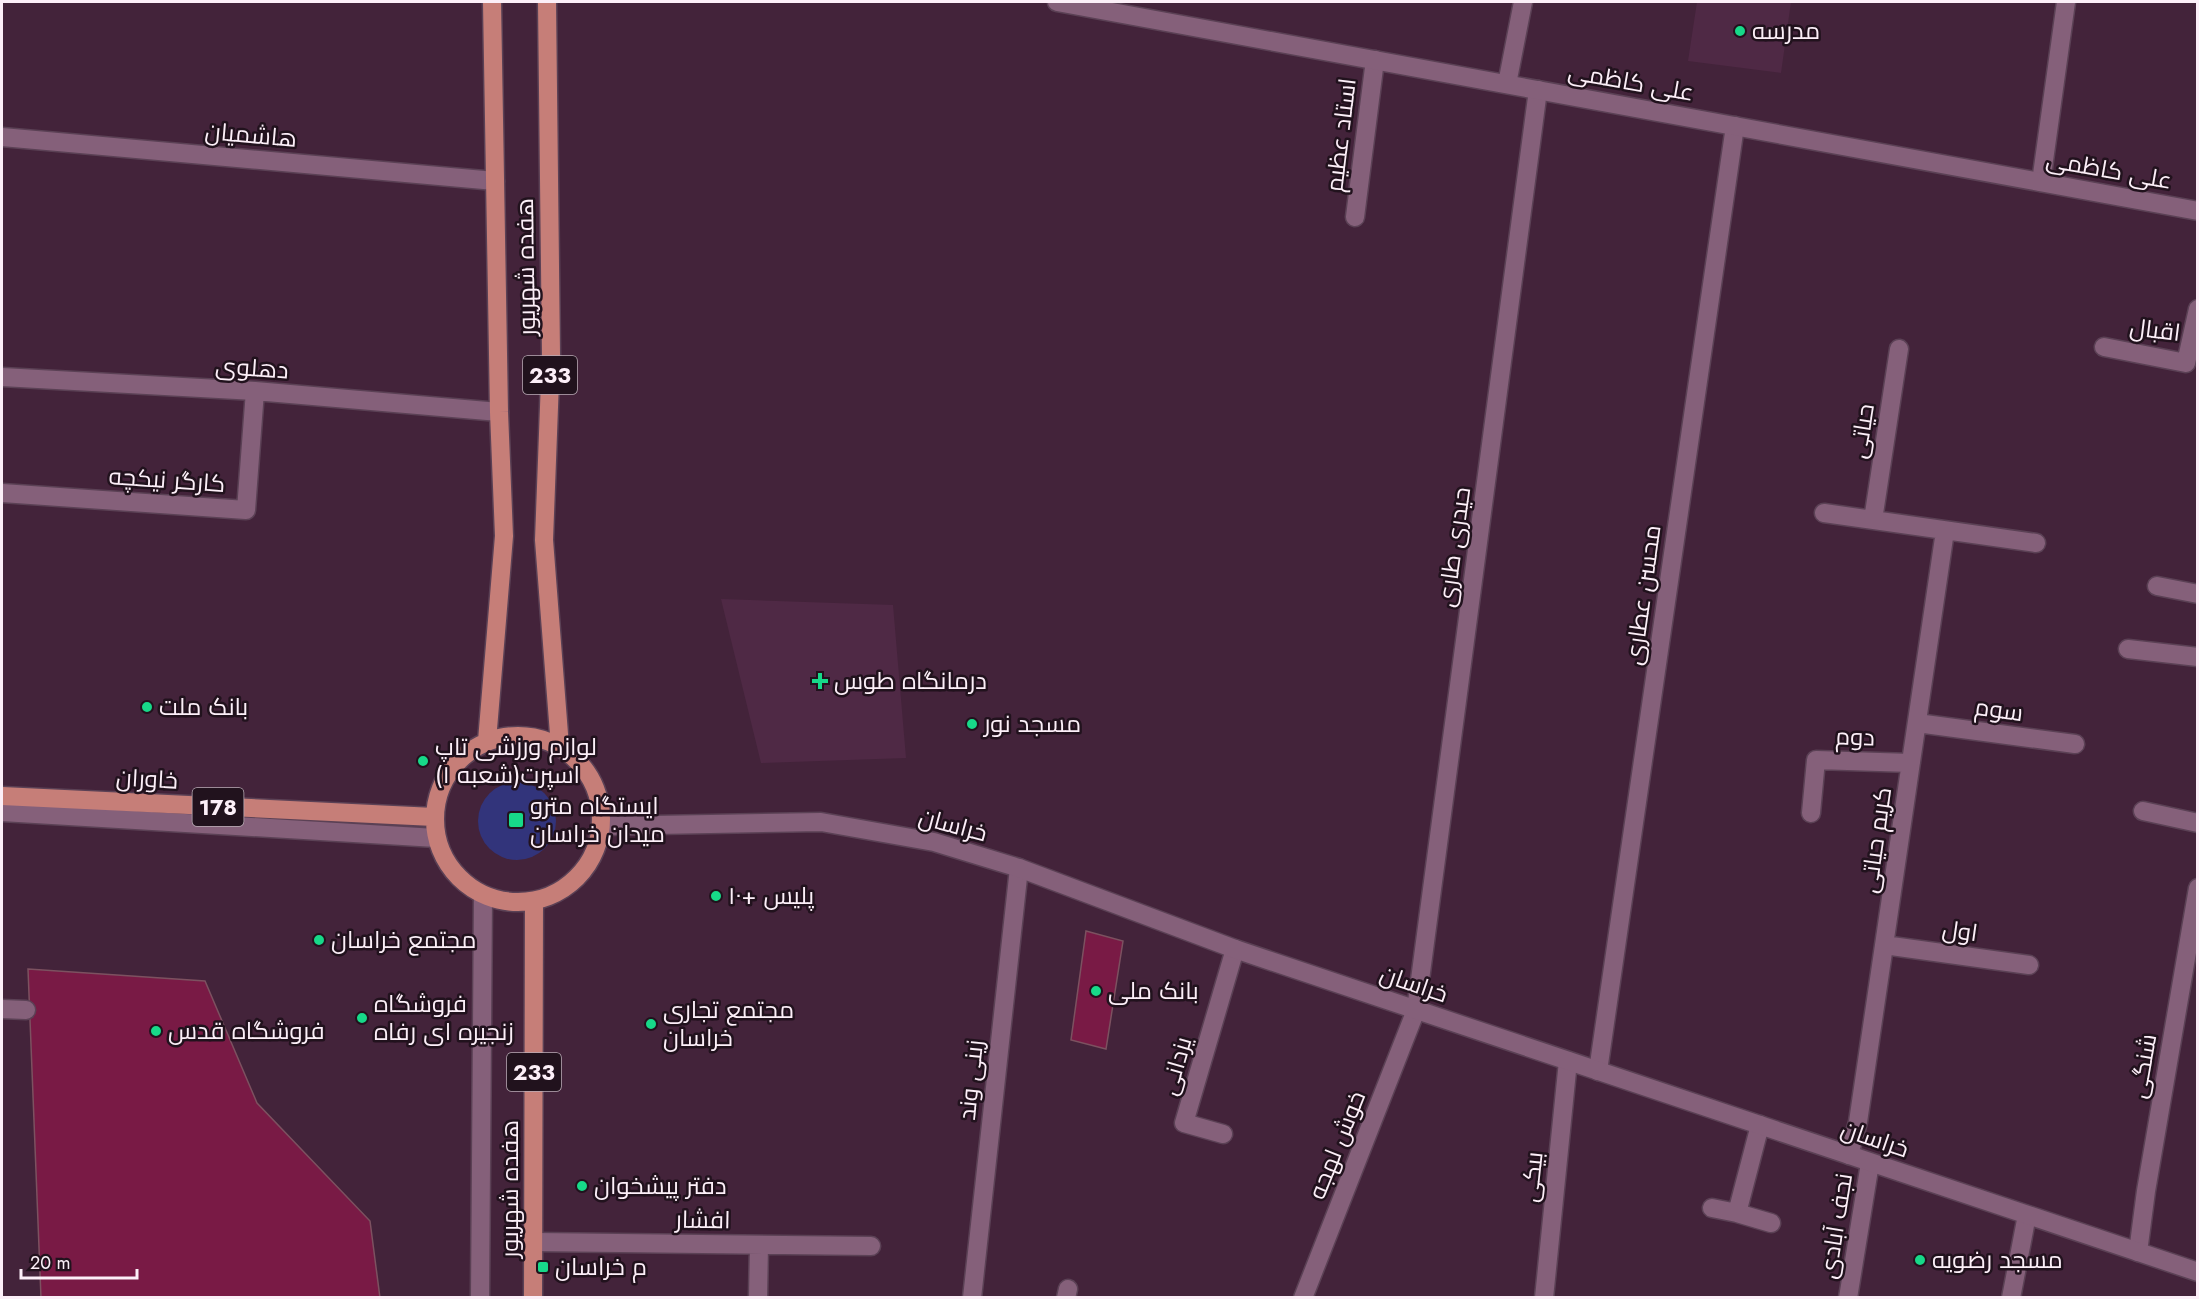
<svg xmlns="http://www.w3.org/2000/svg" width="2199" height="1299" font-family="Jost,Cairo,sans-serif">
<style>
.built{fill:#4f2945}
.green{fill:#32347b}
.building{fill:#791a45;stroke:#7c5160;stroke-width:1.5}
.lines{fill:none;stroke-linecap:round;stroke-linejoin:round}
.lane-casing{stroke:#5b4155;stroke-width:21}
.street-casing{stroke:#5b4155;stroke-width:21}
.secondary-casing{stroke:#5b4155;stroke-width:21}
.primary-casing{stroke:#5b4155;stroke-width:21}
.lane{stroke:#85607a;stroke-width:18}
.street{stroke:#85607a;stroke-width:18}
.secondary{stroke:#85607a;stroke-width:18}
.primary{stroke:#c67e78;stroke-width:18}
.poi-dot{fill:#17d989;stroke:#21121d;stroke-width:2}
.labels{text-anchor:middle;stroke-width:5;stroke-linejoin:round;paint-order:stroke}
.shield{fill:#21121d;stroke:#baadb6;stroke-width:1.5}
.shield-label{font-size:22px;font-weight:bold;fill:#fceff8}
.poi-label{font-size:24px;fill:#fceff8;stroke:#21121d;text-anchor:start}
.street-label{font-size:24px;fill:#fceff8;stroke:#21121d}
</style>
<rect width="100%" height="100%" fill="#43233a"/>
<!-- built -->
<path class="built" d="M 1697,2 L 1791,2 L 1781,73 L 1688,61 Z
M 721,599 L 893,605 L 906,758 L 761,763 Z"/>
<!-- green -->
<path class="green" d="M478 821a39 39 0 1 1 78 0a39 39 0 1 1-78 0Z"/>
<!-- building -->
<path class="building" d="M 1086,931 L 1123,941 L 1106,1049 L 1071,1040 Z
M 28,969 L 205,981 L 257,1103 L 370,1221 L 380,1298 L 41,1298 Z"/>
<g class="lines">
<!-- lane casing -->
<g class="lane-casing">
<path id="lane" d="M 2,812 L 436,838
M 480,1298 L 483,895"/>
</g>
<!-- street casing -->
<g class="street-casing">
<path id="street" d="M 2,137 L 495,181
M 2041,182 L 2066,2
M 1355,217 L 1375,60
M 2104,347 L 2186,363 L 2198,309
M 2,377 L 255,391 L 499,412
M 2,493 L 246,510 L 255,391
M 1824,513 L 2036,543
M 1873,520 L 1899,349
M 2157,586 L 2198,594
M 2128,649 L 2198,657
M 1917,723 L 2075,744
M 2143,811 L 2198,823
M 1811,813 L 1816,760 L 1911,763
M 1884,945 L 2029,965
M 2,1009 L 26,1010
M 1598,1071 L 1735,126
M 1760,1125 L 1737,1213 L 1771,1223
M 1223,1134 L 1184,1123 L 1235,949
M 1849,1155 L 1858,1122 L 1945,531
M 1712,1208 L 1737,1213
M 535,1242 L 871,1246
M 2138,1252 L 2146,1191 L 2198,888
M 758,1298 L 759,1245
M 972,1298 L 1019,868
M 1066,1298 L 1068,1289
M 1303,1298 L 1416,1010 L 1538,90
M 1544,1298 L 1568,1061
M 1848,1298 L 1870,1163
M 2011,1298 L 2027,1215"/>
</g>
<!-- secondary casing -->
<g class="secondary-casing">
<path id="secondary" d="M 1057,2 L 2198,211
M 1507,84 L 1523,2
M 602,826 L 821,822 L 934,842 L 1019,868 L 1235,949 L 2198,1272"/>
</g>
<!-- primary casing -->
<g class="primary-casing">
<path id="primary" d="M 547,2 L 551,354 L 544,540 L 560,747
M435 819a83 83 0 1 1 166 0a83 83 0 1 1-166 0Z
M 487,741 L 504,536 L 499,412 L 492,2
M 2,796 L 434,817
M 533,1298 L 534,901"/>
</g>
<!-- lane -->
<use href="#lane" class="lane"/>
<!-- street -->
<use href="#street" class="street"/>
<!-- secondary -->
<use href="#secondary" class="secondary"/>
<!-- primary -->
<use href="#primary" class="primary"/>
</g>
<!-- markers -->
<g class="poi-dot">
<circle cx="1740" cy="31" r="6"/>
<path d="M817 672h6v6h6v6h-6v6h-6v-6h-6v-6h6z"/>
<circle cx="147" cy="707" r="6"/>
<circle cx="972" cy="724" r="6"/>
<circle cx="423" cy="761" r="6"/>
<rect x="508" y="812" width="16" height="16" rx="3"/>
<circle cx="716" cy="896" r="6"/>
<circle cx="319" cy="940" r="6"/>
<circle cx="1096" cy="991" r="6"/>
<circle cx="362" cy="1018" r="6"/>
<circle cx="651" cy="1024" r="6"/>
<circle cx="156" cy="1031" r="6"/>
<circle cx="582" cy="1186" r="6"/>
<circle cx="1920" cy="1260" r="6"/>
<rect x="537" y="1261" width="12" height="12" rx="3"/>
</g>
<g class="labels">
<!-- shield labels -->
<g class="shield">
<rect x="523" y="356" width="54" height="38" rx="4.5"/>
<rect x="192.5" y="788" width="51" height="38" rx="4.5"/>
<rect x="507" y="1053" width="54" height="38" rx="4.5"/>
</g>
<g class="shield-label">
<text x="550" y="383">233</text>
<text x="218" y="815">178</text>
<text x="534" y="1080">233</text>
</g>
<!-- poi labels -->
<g class="poi-label">
<text x="1752" y="39">مدرسه</text>
<text x="834" y="689">درمانگاه طوس</text>
<text x="159" y="715">بانک ملت</text>
<text x="984" y="732">مسجد نور</text>
<text x="435" y="755">لوازم ورزشی تاپ<tspan x="435" dy="28">اسپرت(شعبه ۱)</tspan></text>
<text x="530" y="814">ایستگاه مترو<tspan x="530" dy="28">میدان خراسان</tspan></text>
<text x="728" y="904">پلیس +۱۰</text>
<text x="331" y="948">مجتمع خراسان</text>
<text x="1108" y="999">بانک ملی</text>
<text x="374" y="1012">فروشگاه<tspan x="374" dy="28">زنجیره ای رفاه</tspan></text>
<text x="663" y="1018">مجتمع تجاری<tspan x="663" dy="28">خراسان</tspan></text>
<text x="168" y="1039">فروشگاه قدس</text>
<text x="594" y="1194">دفتر پیشخوان</text>
<text x="1932" y="1268">مسجد رضویه</text>
<text x="555" y="1275">م خراسان</text>
</g>
<!-- street labels -->
<g class="street-label">
<text transform="translate(1631 82) rotate(10)" y="8">علی کاظمی</text>
<text transform="translate(251 135) rotate(5)" y="8">هاشمیان</text>
<text transform="translate(1341 135) rotate(-83)" y="8">استاد عظیم</text>
<text transform="translate(2109 170) rotate(10)" y="8">علی کاظمی</text>
<text transform="translate(526 267) rotate(-91)" y="8">هفده شهریور</text>
<text transform="translate(2155 330) rotate(7)" y="8">اقبال</text>
<text transform="translate(252 368) rotate(4)" y="8">دهلوی</text>
<text transform="translate(1862 431) rotate(-81)" y="8">حیاتی</text>
<text transform="translate(167 480) rotate(4)" y="8">کارگر نیکچه</text>
<text transform="translate(1454 547) rotate(-82)" y="8">حیدری طاری</text>
<text transform="translate(1643 595) rotate(-82)" y="8">محسن عطاری</text>
<text transform="translate(1999 710) rotate(8)" y="8">سوم</text>
<text transform="translate(1855 737) rotate(2)" y="8">دوم</text>
<text transform="translate(147 779) rotate(3)" y="8">خاوران</text>
<text transform="translate(953 825) rotate(15)" y="8">خراسان</text>
<text transform="translate(1876 840) rotate(-82)" y="8">کریم حیاتی</text>
<text transform="translate(1960 931) rotate(8)" y="8">اول</text>
<text transform="translate(1414 984) rotate(19)" y="8">خراسان</text>
<text transform="translate(1176 1066) rotate(-74)" y="8">یزدانی</text>
<text transform="translate(2143 1066) rotate(-80)" y="8">شنگی</text>
<text transform="translate(971 1080) rotate(-84)" y="8">زینی وند</text>
<text transform="translate(1875 1139) rotate(19)" y="8">خراسان</text>
<text transform="translate(1337 1145) rotate(-68)" y="8">خوش لهجه</text>
<text transform="translate(1532 1177) rotate(-84)" y="8">بیکی</text>
<text transform="translate(510 1189) rotate(-90)" y="8">هفده شهریور</text>
<text transform="translate(703 1220) rotate(1)" y="8">افشار</text>
<text transform="translate(1836 1226) rotate(-81)" y="8">نجف آبادی</text>
</g>
</g>
<!-- border -->
<rect width="2199" height="1299" fill="none" stroke="#fceff8" stroke-width="6"/>
<!-- scale -->
<path d="M21 1269v9h116v-9" fill="none" stroke="#fceff8" stroke-width="3"/>
<text x="30" y="1269" font-size="18" fill="#fceff8" stroke="#21121d" stroke-width="4.5" paint-order="stroke">20 m</text>
</svg>
